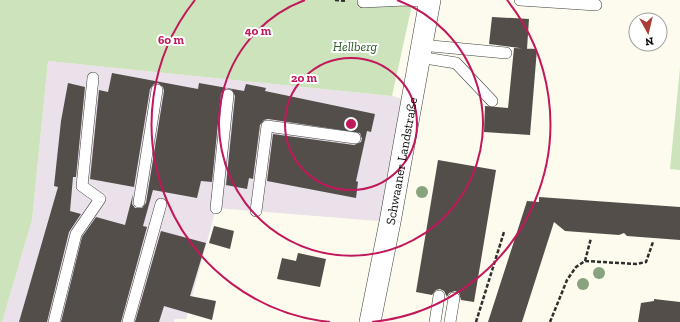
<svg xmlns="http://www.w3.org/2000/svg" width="680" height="322" font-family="'Zilla Slab',serif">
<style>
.industrial{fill:#eae1ea}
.green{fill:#cce3bb}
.building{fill:#534e4a}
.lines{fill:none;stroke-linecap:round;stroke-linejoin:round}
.service-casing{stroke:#3f3f3f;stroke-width:12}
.minor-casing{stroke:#3f3f3f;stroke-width:22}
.path{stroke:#2e2e2e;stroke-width:2.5;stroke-dasharray:4 2;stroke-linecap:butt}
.service{stroke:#fff;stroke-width:11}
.minor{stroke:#fff;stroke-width:21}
.tree{fill:#89a37f}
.ring{fill:none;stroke:#c2185b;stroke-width:2}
.labels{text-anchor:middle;stroke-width:4;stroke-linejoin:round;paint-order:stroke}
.park-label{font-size:13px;font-style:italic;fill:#2a5b25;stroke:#fff}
.street-label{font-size:13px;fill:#0c0c0c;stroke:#fff}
.centre{fill:#c2185b;stroke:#fff;stroke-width:2}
.ring-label{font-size:12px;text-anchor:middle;font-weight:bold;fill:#c2185b;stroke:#fff;stroke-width:4;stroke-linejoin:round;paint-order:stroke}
</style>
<rect width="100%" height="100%" fill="#fdfbed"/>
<!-- industrial -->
<path class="industrial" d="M 48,61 L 392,96 L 411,101 L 390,222 L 216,208 L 186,319 L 175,319 L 174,322 L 2,322 L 32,220 Z"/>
<!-- green -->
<path class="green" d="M 0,0 L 413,0 L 392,96 L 48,61 L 32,220 L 2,322 L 0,322 Z
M 680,68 L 680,170 L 670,169 Z"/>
<!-- building -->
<path class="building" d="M 492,17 L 529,19 L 527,49 L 489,44 Z
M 514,48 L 537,49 L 530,135 L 484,132 L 485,106 L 508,108 Z
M 112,73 L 198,89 L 199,83 L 244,91 L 246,84 L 266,88 L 265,91 L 375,114 L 371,132 L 367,131 L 356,181 L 358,182 L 356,198 L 267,181 L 273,134 L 354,145 L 361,142 L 362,139 L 360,133 L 268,119 L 264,120 L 260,125 L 253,179 L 249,178 L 247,189 L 226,185 L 235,96 L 232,90 L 226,88 L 221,94 L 212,182 L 201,181 L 197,198 L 153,190 L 143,226 L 147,227 L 121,322 L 61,322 L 82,237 L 96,217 L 125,225 L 133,194 L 132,204 L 135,208 L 142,208 L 146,203 L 164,91 L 163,87 L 158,83 L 154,84 L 150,89 L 134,187 L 90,179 L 99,90 L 108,92 Z
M 68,83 L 85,87 L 76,177 L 73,177 L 70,211 L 81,214 L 69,232 L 47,322 L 19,322 L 58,187 L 54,186 L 61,121 Z
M 438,160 L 496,170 L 474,302 L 461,300 L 459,293 L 455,291 L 449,293 L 447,297 L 444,291 L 440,289 L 436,290 L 432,295 L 416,292 Z
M 539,197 L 680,207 L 680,240 L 627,236 L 624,233 L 619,235 L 565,231 L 554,222 L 522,322 L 488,322 L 527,201 L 539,202 Z
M 214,226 L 234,231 L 230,249 L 209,243 Z
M 161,231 L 206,243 L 190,296 L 216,301 L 212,320 L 164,306 L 159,322 L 135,322 Z
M 298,253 L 326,259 L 320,287 L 277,279 L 282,258 L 296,261 Z
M 654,299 L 680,302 L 680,322 L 638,322 L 641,303 L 654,301 Z"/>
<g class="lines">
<!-- service casing -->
<g class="service-casing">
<path id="service" d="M 520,0 L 596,5
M 363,2 L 405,0 L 429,2
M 421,45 L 506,53
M 419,57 L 456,63 L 492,101
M 139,202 L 157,90
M 216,208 L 228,95
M 256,211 L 267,126 L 355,138
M 54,322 L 76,234 L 100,199 L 82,186 L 93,78
M 128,322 L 161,204
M 435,322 L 439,296
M 450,322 L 454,298"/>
</g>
<!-- minor casing -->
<g class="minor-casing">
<g id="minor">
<path id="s1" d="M 370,322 L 390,222 L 430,0"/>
</g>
</g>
<!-- path -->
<path class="path" d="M 335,0 L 347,1
M 585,261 L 591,238
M 476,322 L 504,232
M 550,322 L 567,280 L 576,267 L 585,261 L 636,264 L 646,262 L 653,242"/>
<!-- service -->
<use href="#service" class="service"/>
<!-- minor -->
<use href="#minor" class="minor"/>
</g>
<!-- trees -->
<g class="tree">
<circle cx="422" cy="192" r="6"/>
<circle cx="599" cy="273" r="6"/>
<circle cx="583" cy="284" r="6"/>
</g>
<!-- distance rings -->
<g class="ring">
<circle cx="351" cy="124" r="66"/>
<path d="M397 0A132 132 0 1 1 305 0"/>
<path d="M330 322A199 199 0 0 1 195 0M507 0A199 199 0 0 1 372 322"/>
</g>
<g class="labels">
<!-- park labels -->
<g class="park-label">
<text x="355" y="51">Hellberg</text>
</g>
<!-- street labels -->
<g class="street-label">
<text dy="5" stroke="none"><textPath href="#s1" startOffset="164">Schwaaner Landstraße</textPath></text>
</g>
</g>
<circle cx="351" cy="124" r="6" class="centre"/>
<g class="ring-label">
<text x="258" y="35">40 m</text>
<text x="171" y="44">60 m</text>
<text x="304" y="82">20 m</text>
</g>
<!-- north arrow -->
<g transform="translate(648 32) rotate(172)"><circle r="19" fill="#ffffff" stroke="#9e9e9e"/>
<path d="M0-3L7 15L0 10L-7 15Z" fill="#aa3c36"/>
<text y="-6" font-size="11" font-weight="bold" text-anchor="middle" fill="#0c0c0c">N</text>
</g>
</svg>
